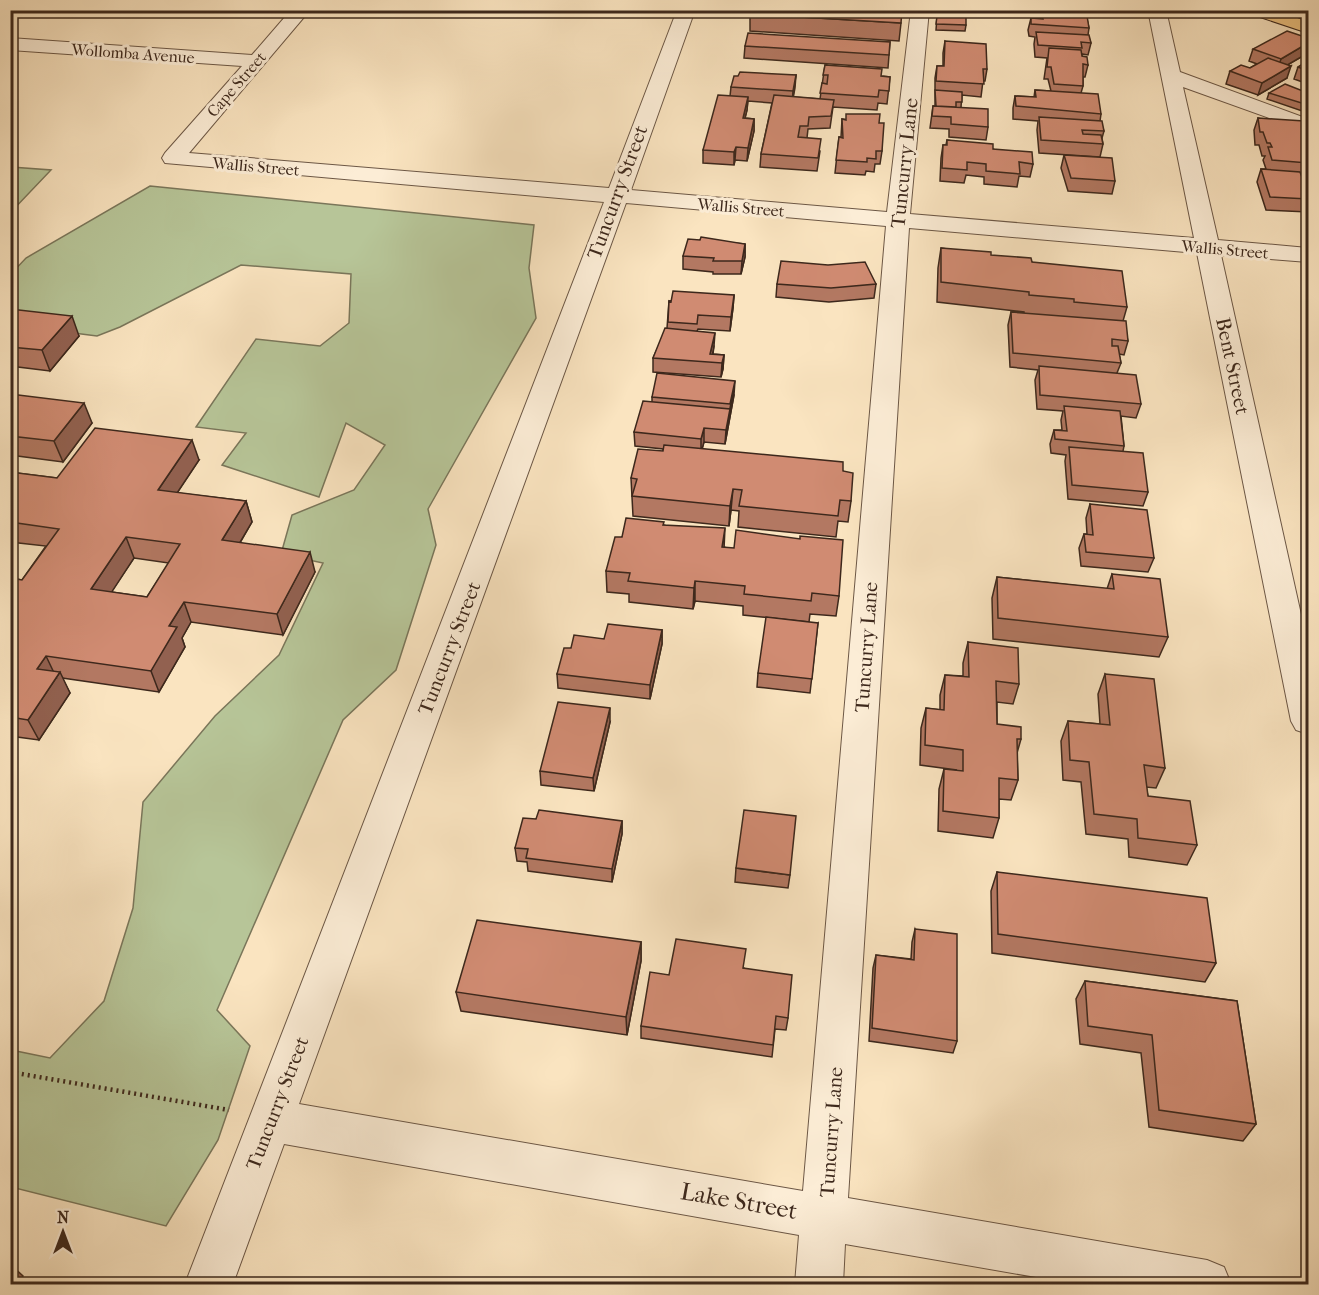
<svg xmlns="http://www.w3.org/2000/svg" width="1319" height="1295" font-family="'IM FELL French Canon',serif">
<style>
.green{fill:#b7c598;stroke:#7a765a;stroke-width:1.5}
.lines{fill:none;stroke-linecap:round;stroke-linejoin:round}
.minor-casing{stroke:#6c5745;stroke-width:2}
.major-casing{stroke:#3d281c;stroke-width:2}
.path{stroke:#3d281c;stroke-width:4.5;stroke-dasharray:2 4;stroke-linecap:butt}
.minor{fill:#fcedd6;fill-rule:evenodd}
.major{fill:#edc280;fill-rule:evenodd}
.wall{fill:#b37862;stroke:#3d281c;stroke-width:1.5;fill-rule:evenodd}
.shaded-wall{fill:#926150;stroke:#3d281c;stroke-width:1.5}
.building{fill:#d08b72;stroke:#3d281c;stroke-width:1.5;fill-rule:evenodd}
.labels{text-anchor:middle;stroke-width:6;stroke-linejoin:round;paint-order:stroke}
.far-street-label{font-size:16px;fill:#3d281c;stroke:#fcedd6}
.street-label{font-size:20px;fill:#3d281c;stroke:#fcedd6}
.near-street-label{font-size:24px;fill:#3d281c;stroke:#fcedd6}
</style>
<rect width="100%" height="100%" fill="#fae4c0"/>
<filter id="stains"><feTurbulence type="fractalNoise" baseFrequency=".00333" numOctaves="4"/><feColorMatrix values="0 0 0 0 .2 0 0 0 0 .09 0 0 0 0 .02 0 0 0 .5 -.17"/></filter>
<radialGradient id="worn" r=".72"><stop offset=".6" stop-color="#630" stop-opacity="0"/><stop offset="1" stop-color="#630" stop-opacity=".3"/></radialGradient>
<!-- green -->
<path class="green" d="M 11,167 L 51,170 L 11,212 L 10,167 Z
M 150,186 L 534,225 L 529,268 L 536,318 L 428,509 L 436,545 L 396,670 L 343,720 L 217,1010 L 250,1046 L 218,1140 L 166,1226 L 11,1187 L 11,1050 L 50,1058 L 104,1001 L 133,908 L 143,802 L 215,716 L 279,655 L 323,563 L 281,554 L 292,515 L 354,490 L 385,445 L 346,423 L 319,497 L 222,465 L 246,433 L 196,427 L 256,339 L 320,346 L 349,323 L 351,274 L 241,265 L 120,327 L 97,336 L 11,325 L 10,275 L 26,258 Z"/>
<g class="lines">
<!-- minor casing -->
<g class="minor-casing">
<path id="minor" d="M 291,10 L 310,10 L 189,153 L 609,188 L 677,10 L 695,10 L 631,190 L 887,212 L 911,10 L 929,10 L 910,214 L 1194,238 L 1148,10 L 1166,10 L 1180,72 L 1308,119 L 1308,132 L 1183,87 L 1218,240 L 1308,248 L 1308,262 L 1221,255 L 1308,646 L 1308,734 L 1296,730 L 1291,721 L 1197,253 L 909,228 L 848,1198 L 1207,1260 L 1224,1267 L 1231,1284 L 1076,1284 L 845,1244 L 843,1284 L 795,1284 L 799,1235 L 284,1144 L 233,1284 L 185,1284 L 604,202 L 165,163 L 162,158 L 165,153 L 242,66 L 10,50 L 10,38 L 252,55 ZM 626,203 L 886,226 L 803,1191 L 299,1104 Z"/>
</g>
<!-- major casing -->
<g class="major-casing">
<path id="major" d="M 1248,10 L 1276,10 L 1308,22 L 1308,33 L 1251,14 Z"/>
</g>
<!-- path -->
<path class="path" d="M 10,1072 L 229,1110"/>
<!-- minor -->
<use href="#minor" class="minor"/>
<!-- major -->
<use href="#major" class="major"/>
</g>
<!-- wall -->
<path class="wall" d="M 1035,10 L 1085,10 L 1089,28 L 1088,35 L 1091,43 L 1088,55 L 1082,54 L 1082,56 L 1088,65 L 1085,77 L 1083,77 L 1083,86 L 1081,93 L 1101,114 L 1100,121 L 1104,131 L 1102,138 L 1103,144 L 1100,157 L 1039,153 L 1037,130 L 1038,121 L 1013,119 L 1013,108 L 1015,96 L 1034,97 L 1035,90 L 1051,91 L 1048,79 L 1044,79 L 1047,58 L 1035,57 L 1034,44 L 1035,37 L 1029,36 L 1028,30 L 1031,18 L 1036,18 Z
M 750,14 L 901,23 L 899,41 L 750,31 Z
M 937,16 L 966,25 L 965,31 L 936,30 Z
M 1308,38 L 1308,53 L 1287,65 L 1287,78 L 1258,95 L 1226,84 L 1230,71 L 1250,68 L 1257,64 L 1249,61 L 1253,49 Z
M 945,41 L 987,69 L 985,81 L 983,81 L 981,97 L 962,95 L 961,107 L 988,127 L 986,140 L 949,137 L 949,129 L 930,128 L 933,106 L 935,106 L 935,78 L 937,66 L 943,66 L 943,53 Z
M 890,42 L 888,68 L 744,58 L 745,46 Z
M 1308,61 L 1308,84 L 1294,79 L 1298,67 Z
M 825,65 L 881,76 L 890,77 L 887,104 L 878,103 L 877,110 L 833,107 L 830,128 L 808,129 L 807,138 L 820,151 L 817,171 L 760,167 L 761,154 L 772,103 L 748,101 L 747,110 L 745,118 L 754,119 L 754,131 L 747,161 L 735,160 L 734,165 L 703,163 L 703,150 L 730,96 L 731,87 L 796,75 L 793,97 L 820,99 Z
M 1269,93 L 1308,93 L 1308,113 L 1267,99 Z
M 1258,118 L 1308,134 L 1308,176 L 1302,175 L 1303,180 L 1308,181 L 1308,212 L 1266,210 L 1257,182 L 1261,169 L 1266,169 L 1263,160 L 1265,156 L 1262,156 L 1259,145 L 1255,145 L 1254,130 Z
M 842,119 L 879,123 L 882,151 L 880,164 L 875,164 L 874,172 L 866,171 L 865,175 L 835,173 L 839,137 L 841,137 Z
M 947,140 L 993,149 L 1033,164 L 1030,177 L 1019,176 L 1017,187 L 984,184 L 984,177 L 966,175 L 964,183 L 940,181 L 941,158 L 943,145 L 946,145 Z
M 1064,155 L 1115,181 L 1112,194 L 1068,191 L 1061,168 Z
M 700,240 L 745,244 L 745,257 L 741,274 L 713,274 L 713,272 L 683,269 L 683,256 Z
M 941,248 L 1032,262 L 1127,307 L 1123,321 L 1128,341 L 1124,355 L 1119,354 L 1121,363 L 1117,373 L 1141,404 L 1136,418 L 1121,416 L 1124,446 L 1123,451 L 1148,492 L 1143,506 L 1068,499 L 1065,461 L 1066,455 L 1051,453 L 1050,444 L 1054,430 L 1062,430 L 1061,420 L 1063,411 L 1037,409 L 1035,380 L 1038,370 L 1010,367 L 1008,325 L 1011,312 L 1024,313 L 1024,312 L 937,302 L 938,268 Z
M 777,284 L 876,284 L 874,298 L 829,302 L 776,297 Z
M 734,295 L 733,308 L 730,331 L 698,329 L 697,331 L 714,346 L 713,354 L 724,355 L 723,369 L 721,377 L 653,372 L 653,358 L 667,328 L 669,301 Z
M 10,309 L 79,336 L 50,371 L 10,366 Z
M 10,394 L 92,423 L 63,462 L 10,455 Z
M 734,395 L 725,444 L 704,442 L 702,449 L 843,471 L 851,501 L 848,522 L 838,521 L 836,537 L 738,527 L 739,511 L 731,510 L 729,526 L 633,516 L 631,478 L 663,451 L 663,449 L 635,446 L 634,432 L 652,402 L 652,397 Z
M 199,460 L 177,493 L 246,501 L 252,522 L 240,543 L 315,572 L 283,635 L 191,622 L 182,638 L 185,647 L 159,692 L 62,678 L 70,693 L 39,740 L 10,736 L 10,578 L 22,580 L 46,546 L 10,542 L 10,472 L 57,478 ZM 134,558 L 169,563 L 147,597 L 111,592 Z
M 1090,504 L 1154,558 L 1148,572 L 1081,566 L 1079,548 L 1084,534 L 1087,534 L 1086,518 Z
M 664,525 L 724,547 L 839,596 L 836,616 L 810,614 L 809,622 L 743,615 L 743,606 L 695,601 L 693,609 L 629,602 L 629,594 L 607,592 L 606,571 L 622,537 Z
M 1112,574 L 1168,637 L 1159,657 L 993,639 L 992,598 L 997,577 L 1107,589 Z
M 818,623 L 810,693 L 757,687 L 758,673 Z
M 662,630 L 662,644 L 650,699 L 558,688 L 557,674 L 571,648 L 604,639 Z
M 968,642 L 1019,684 L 1013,704 L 997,702 L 997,724 L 1021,739 L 1017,753 L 1018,780 L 1011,800 L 999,799 L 999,818 L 993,838 L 938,831 L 939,789 L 944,769 L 957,770 L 920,765 L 921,728 L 926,708 L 940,710 L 940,695 L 945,675 L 963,676 L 963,663 Z
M 1105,674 L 1165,768 L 1156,788 L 1146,787 L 1148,796 L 1197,845 L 1187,865 L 1129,857 L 1128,839 L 1086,834 L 1081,782 L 1063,780 L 1061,741 L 1068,721 L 1100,724 L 1098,694 Z
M 610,722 L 594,791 L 541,785 L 540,771 Z
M 536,819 L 622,821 L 622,834 L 612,882 L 528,871 L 527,862 L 517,861 L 515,848 Z
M 736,868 L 790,875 L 788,888 L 735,882 Z
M 997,872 L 1216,963 L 1205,982 L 992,953 L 991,891 Z
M 915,929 L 957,1041 L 953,1053 L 869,1041 L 873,968 L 876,955 L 911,959 L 912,942 Z
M 641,942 L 641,961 L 627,1035 L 461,1011 L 456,992 Z
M 744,968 L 788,1018 L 786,1030 L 775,1029 L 772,1057 L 641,1038 L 641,1026 L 669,975 Z
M 1085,981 L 1237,1001 L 1256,1124 L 1243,1141 L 1149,1127 L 1141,1053 L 1080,1044 L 1076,999 Z"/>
<!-- shaded-wall -->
<path class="shaded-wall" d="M 1308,43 L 1308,53 L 1277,71 L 1281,59 Z
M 1291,66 L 1287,78 L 1258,95 L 1262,83 Z
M 796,75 L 795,88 L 792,104 L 793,91 Z
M 748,97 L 747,110 L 742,130 L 743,118 Z
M 754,119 L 754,131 L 747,161 L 748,148 Z
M 736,147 L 735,160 L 734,165 L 734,152 Z
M 745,244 L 745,257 L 741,274 L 742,261 Z
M 734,295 L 733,308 L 730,331 L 731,317 Z
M 72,316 L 79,336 L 50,371 L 42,350 Z
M 715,333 L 714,346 L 711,362 L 710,354 Z
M 724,355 L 723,369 L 721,377 L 722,363 Z
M 735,381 L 734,395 L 725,444 L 726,430 Z
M 84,403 L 92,423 L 63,462 L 54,441 Z
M 704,428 L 704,442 L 701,453 L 701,439 Z
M 192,440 L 199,460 L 165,511 L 158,490 Z
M 733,489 L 731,510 L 729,526 L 730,506 Z
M 246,501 L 252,522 L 229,561 L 222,540 Z
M 725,528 L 724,549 L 722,547 Z
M 126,537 L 134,558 L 100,610 L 91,589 Z
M 310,552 L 315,572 L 283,635 L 277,614 Z
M 695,581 L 695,601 L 693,609 L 694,588 Z
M 184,602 L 191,622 L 182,638 L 185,647 L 159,692 L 151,671 L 169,626 Z
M 662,630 L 662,644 L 650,699 L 650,685 Z
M 46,656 L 56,677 L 37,669 Z
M 60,672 L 70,693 L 39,740 L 28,720 Z
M 610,708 L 610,722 L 594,791 L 593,778 Z
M 622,821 L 622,834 L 612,882 L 612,869 Z
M 641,942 L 641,961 L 627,1035 L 626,1017 Z
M 10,1264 L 23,1276 L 20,1284 L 10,1284 Z"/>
<!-- building -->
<path class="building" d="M 751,10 L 902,10 L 901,23 L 750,14 Z
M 1037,10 L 1085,10 L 1086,15 L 1037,12 Z
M 1042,13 L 1087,16 L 1089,28 L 1031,24 L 1031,18 L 1043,19 Z
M 937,16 L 966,17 L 966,25 L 936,24 Z
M 1287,31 L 1308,38 L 1308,43 L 1281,59 L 1253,49 Z
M 1036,32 L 1089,35 L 1091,43 L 1081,42 L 1082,48 L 1038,45 Z
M 748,33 L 890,42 L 889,55 L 745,46 Z
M 945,41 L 986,44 L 987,69 L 983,69 L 984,84 L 936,81 L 937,66 L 944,66 Z
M 1049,48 L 1081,50 L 1082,56 L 1087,57 L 1088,65 L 1083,64 L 1083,86 L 1054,84 L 1051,67 L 1047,67 Z
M 1268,58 L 1291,66 L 1262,83 L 1230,71 L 1241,65 L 1250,68 Z
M 1308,61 L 1308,71 L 1298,67 Z
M 825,65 L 882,69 L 881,76 L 890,77 L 889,91 L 879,90 L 878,97 L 820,93 L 822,83 L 827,84 L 828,75 L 823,75 Z
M 740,72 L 796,75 L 793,91 L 731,87 L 734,76 L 738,76 Z
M 1285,84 L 1308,93 L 1308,105 L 1269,93 Z
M 935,90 L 962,92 L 962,102 L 956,102 L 956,107 L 936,106 Z
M 1035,90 L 1098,94 L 1101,114 L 1016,106 L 1015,96 L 1036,97 Z
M 718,95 L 748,97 L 743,118 L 754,119 L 748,148 L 736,147 L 734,152 L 703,150 Z
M 774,95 L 834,100 L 831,116 L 809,117 L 808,126 L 800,126 L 798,137 L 821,139 L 818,158 L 761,154 Z
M 933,106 L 988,109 L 988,127 L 951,124 L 951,117 L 932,116 Z
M 846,114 L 880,114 L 879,123 L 884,123 L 882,151 L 876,151 L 876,159 L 867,158 L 867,162 L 836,160 L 839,137 L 843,138 L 842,119 L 846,120 Z
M 1039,117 L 1102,121 L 1104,131 L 1082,130 L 1083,134 L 1101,135 L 1103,144 L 1041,140 Z
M 1258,118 L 1304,121 L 1308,134 L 1308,142 L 1305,141 L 1308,150 L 1308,163 L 1272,160 L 1268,147 L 1272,147 L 1270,143 L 1267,143 L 1263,132 L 1260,132 Z
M 947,140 L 993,144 L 993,149 L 1032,152 L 1033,164 L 1019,162 L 1020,174 L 986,171 L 986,164 L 967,162 L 967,170 L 942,168 L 943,145 L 947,145 Z
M 1064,155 L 1112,158 L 1115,181 L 1071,178 Z
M 1261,169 L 1300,172 L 1303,180 L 1308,181 L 1308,199 L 1270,197 Z
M 701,237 L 745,244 L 742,261 L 713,261 L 714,258 L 683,256 L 688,239 L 700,240 Z
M 941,248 L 991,252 L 991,255 L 1031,258 L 1032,262 L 1122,271 L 1127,307 L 1074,302 L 1074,299 L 1029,295 L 1029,292 L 941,282 Z
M 781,261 L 828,265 L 865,262 L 876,284 L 831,288 L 777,284 Z
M 673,291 L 734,295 L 731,317 L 698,315 L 697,324 L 668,322 L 669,301 L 671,302 Z
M 10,309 L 72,316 L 42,350 L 10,347 Z
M 1011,312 L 1126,321 L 1128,341 L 1112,339 L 1112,346 L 1118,346 L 1121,363 L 1013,353 Z
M 665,328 L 715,333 L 710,354 L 724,355 L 722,363 L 653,358 Z
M 1039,366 L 1136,375 L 1141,404 L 1040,395 Z
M 657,373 L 735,381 L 730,404 L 652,397 Z
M 10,394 L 84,403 L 54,441 L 10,436 Z
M 643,401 L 730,409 L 726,430 L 704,428 L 701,439 L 634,432 Z
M 1064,406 L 1120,411 L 1124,446 L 1055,439 L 1054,430 L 1067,431 Z
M 95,428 L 192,440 L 158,490 L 246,501 L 222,540 L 310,552 L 277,614 L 184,602 L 169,626 L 177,627 L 151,671 L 46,656 L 37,669 L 60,672 L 28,720 L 10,717 L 10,578 L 22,580 L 59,529 L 10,522 L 10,472 L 57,478 ZM 126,537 L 180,544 L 147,597 L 91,589 Z
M 664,445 L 843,462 L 843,471 L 853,473 L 851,501 L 840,500 L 838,516 L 739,506 L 742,490 L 733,489 L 730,506 L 632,496 L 637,479 L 631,478 L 638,449 L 663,451 Z
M 1069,447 L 1143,453 L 1148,492 L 1072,485 Z
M 1090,504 L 1147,510 L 1154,558 L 1086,552 L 1084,534 L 1093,535 Z
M 626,518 L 664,522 L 663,525 L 725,528 L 722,547 L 734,548 L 736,530 L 800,539 L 800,536 L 843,540 L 839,596 L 812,593 L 811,601 L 744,594 L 745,586 L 695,581 L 694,588 L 628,581 L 630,573 L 606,571 L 615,537 L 622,537 Z
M 1112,574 L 1160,579 L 1168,637 L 998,618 L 997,577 L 1114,589 Z
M 766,617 L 818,623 L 812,679 L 758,673 Z
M 608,624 L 662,630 L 650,685 L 557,674 L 564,648 L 571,648 L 574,635 L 604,639 Z
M 968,642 L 1018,648 L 1019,684 L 996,681 L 997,724 L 1021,727 L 1021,739 L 1017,739 L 1018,780 L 999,778 L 999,818 L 943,811 L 944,769 L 963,771 L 963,750 L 925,745 L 926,708 L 944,710 L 945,675 L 969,677 Z
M 1105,674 L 1154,679 L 1165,768 L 1144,765 L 1148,796 L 1190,801 L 1197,845 L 1138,838 L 1137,819 L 1094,814 L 1089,762 L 1070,760 L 1068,721 L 1110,725 Z
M 558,702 L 610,708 L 593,778 L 540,771 Z
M 539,810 L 622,821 L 612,869 L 526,858 L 528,849 L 515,848 L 523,818 L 536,819 Z
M 744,810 L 796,816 L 790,875 L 736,868 Z
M 997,872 L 1207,898 L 1216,963 L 998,934 Z
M 477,920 L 641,942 L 626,1017 L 456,992 Z
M 915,929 L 957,934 L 957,1041 L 872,1028 L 876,955 L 914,960 Z
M 676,939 L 746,949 L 743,968 L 792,975 L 788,1018 L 776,1016 L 773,1045 L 641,1026 L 650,972 L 669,975 Z
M 1085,981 L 1237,1001 L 1256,1124 L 1159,1110 L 1152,1035 L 1088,1026 Z"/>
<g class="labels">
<!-- far-street labels -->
<g class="far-street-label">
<text transform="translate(133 53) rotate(4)" y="6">Wollomba Avenue</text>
<text transform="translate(236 84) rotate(-49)" y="6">Cape Street</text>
<text transform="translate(256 166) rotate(5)" y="6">Wallis Street</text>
<text transform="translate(741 207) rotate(5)" y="6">Wallis Street</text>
<text transform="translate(1225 249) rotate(5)" y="6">Wallis Street</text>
</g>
<!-- street labels -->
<g class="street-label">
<text transform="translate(904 163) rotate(-84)" y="7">Tuncurry Lane</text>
<text transform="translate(617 192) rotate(-70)" y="7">Tuncurry Street</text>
<text transform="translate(1233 366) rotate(78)" y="7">Bent Street</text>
<text transform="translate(866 647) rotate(-86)" y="7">Tuncurry Lane</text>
<text transform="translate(449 648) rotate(-69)" y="7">Tuncurry Street</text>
<text transform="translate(277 1103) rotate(-69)" y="7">Tuncurry Street</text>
<text transform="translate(831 1132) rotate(-86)" y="7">Tuncurry Lane</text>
</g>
<!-- near-street labels -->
<g class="near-street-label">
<text transform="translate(739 1201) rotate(10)" y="8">Lake Street</text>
</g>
</g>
<!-- margin -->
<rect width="1319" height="1295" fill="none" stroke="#fae4c0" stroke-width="36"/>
<rect x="12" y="12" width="1295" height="1271" fill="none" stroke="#3d281c" stroke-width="3"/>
<rect x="18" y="18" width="1283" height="1259" fill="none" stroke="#3d281c" stroke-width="1.5"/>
<!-- north arrow -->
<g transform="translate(63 1232)" stroke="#fcedd6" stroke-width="4.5" paint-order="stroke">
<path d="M0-4.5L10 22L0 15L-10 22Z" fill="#3d281c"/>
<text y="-9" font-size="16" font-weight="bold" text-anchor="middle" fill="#3d281c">N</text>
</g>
<rect width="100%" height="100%" filter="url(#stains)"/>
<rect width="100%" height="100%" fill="url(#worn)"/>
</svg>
